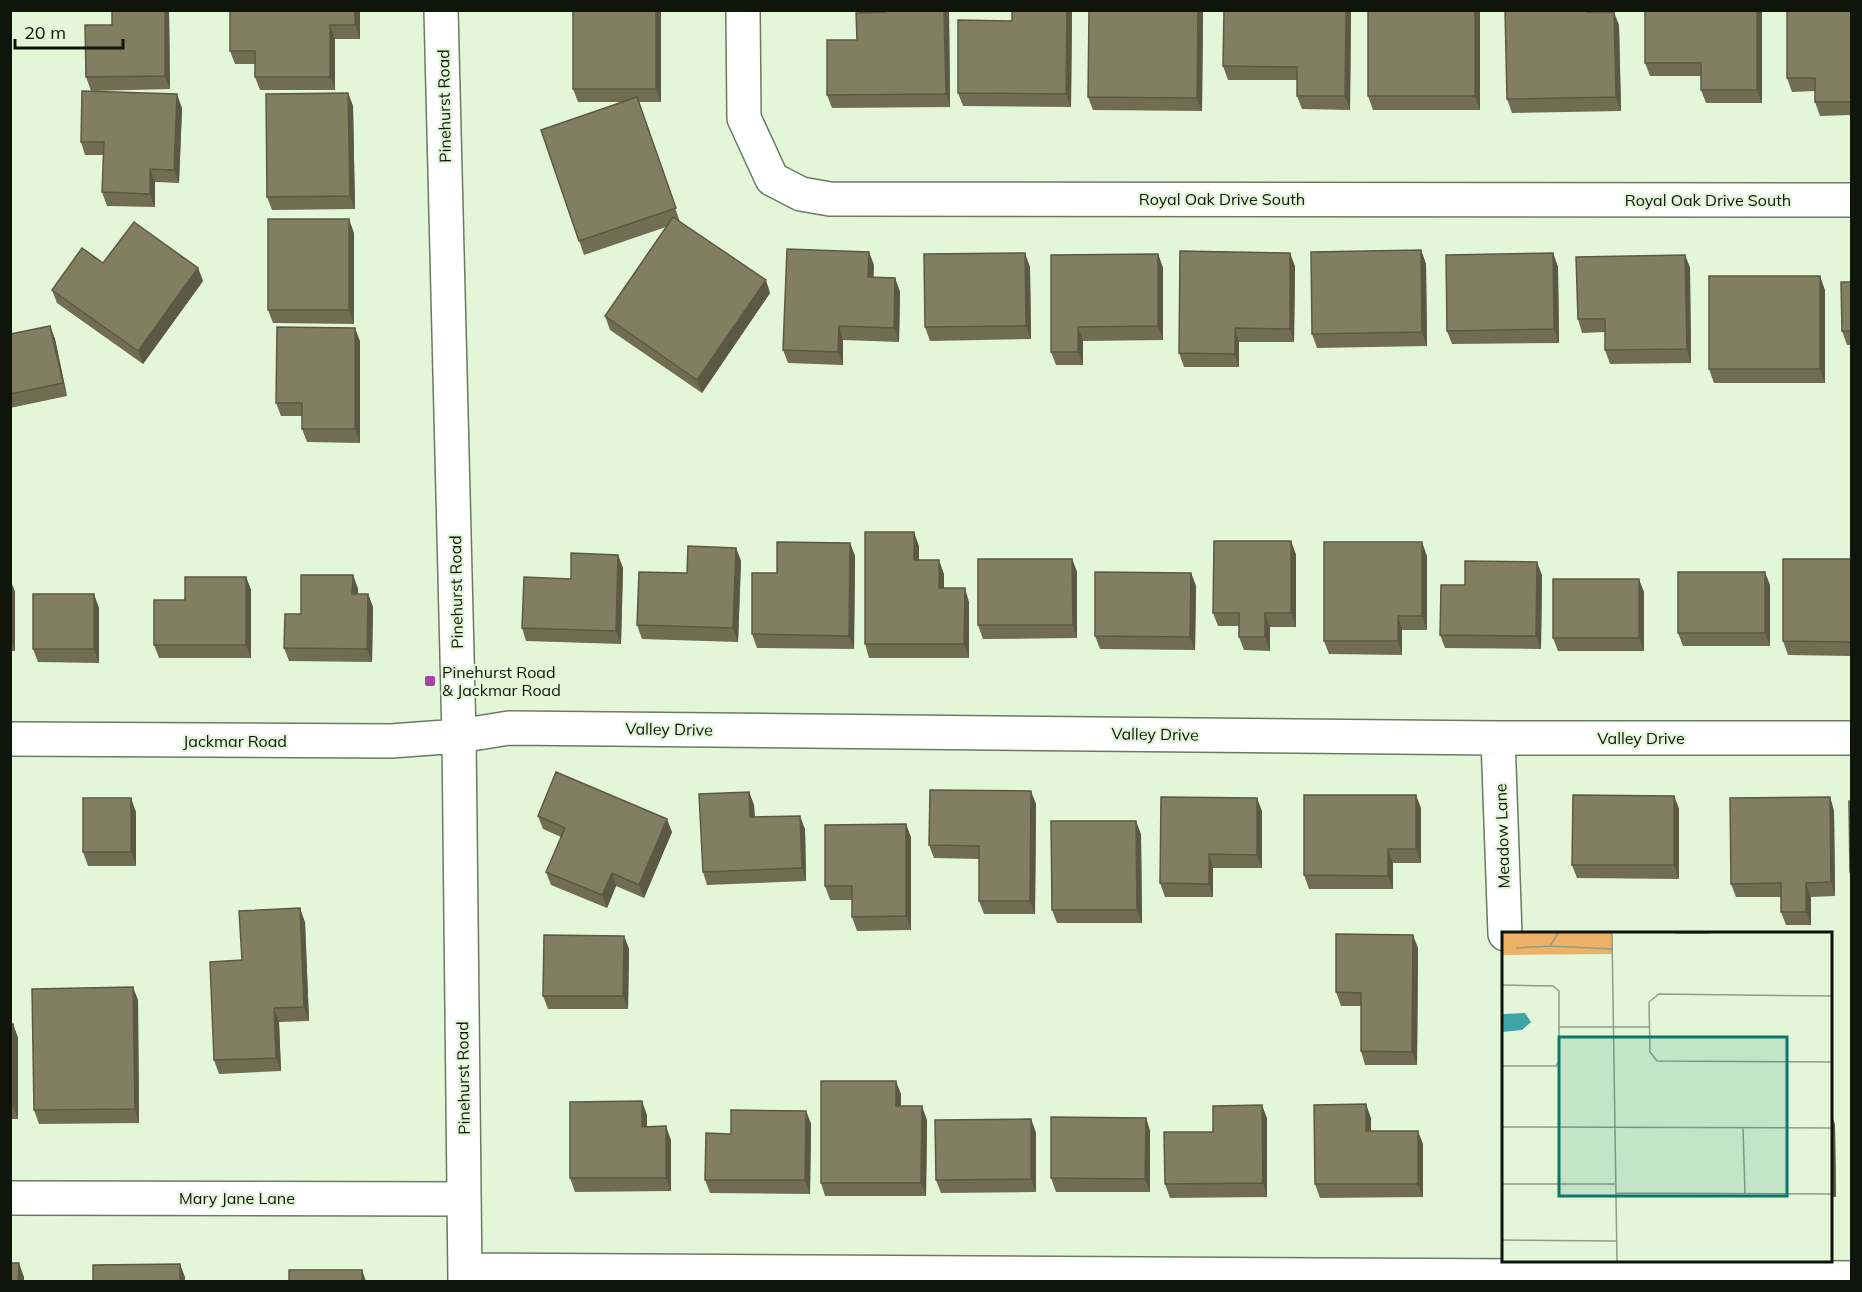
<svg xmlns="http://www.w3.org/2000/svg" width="1862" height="1292" font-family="Mulish,sans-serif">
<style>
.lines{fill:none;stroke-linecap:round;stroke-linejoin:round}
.minor-casing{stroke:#6a7b60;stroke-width:36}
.minor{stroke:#fff;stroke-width:33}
.wall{fill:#706d53}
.shaded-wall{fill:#5b5943}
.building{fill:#827f60;stroke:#5b5943;stroke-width:1.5}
.poi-dot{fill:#ad43a4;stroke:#e3f7d8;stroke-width:2}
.labels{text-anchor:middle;stroke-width:4.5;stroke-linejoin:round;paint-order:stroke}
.street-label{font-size:16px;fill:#0f150b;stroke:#e3f7d8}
.poi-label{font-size:16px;fill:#0f150b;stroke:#e3f7d8;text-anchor:start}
.inset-road{fill:none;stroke:#8e9d86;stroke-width:1.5}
.view{fill:#0f766e;fill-opacity:0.15;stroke:#0f766e;stroke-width:3}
.inset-edge{fill:none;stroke:#0f150b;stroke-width:3}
</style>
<rect width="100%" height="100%" fill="#e3f7d8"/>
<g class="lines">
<!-- minor casing -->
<g class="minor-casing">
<path id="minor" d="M 441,10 L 459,736 L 465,1282
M 743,10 L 744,118 L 772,179 L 801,194 L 830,199 L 1852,200
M 1498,738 L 1505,934
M 10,739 L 391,741 L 459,736 L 509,728 L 1498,738 L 1852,738
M 10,1198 L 464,1199
M 465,1270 L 1852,1278"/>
</g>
<!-- minor -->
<use href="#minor" class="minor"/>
</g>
<!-- wall -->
<path class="wall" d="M 112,10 L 169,10 L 170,89 L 91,91 L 86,77 L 112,25 Z
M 661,10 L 661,102 L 639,102 L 680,222 L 770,293 L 702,393 L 610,330 L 605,316 L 666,227 L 584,255 L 541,130 L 622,102 L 578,102 L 573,89 Z
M 949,10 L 950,107 L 832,108 L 827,95 L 857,40 Z
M 1072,10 L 1071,107 L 963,106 L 958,93 L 1012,21 Z
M 1089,10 L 1203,10 L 1202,111 L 1093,110 L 1088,97 Z
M 1351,10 L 1350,110 L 1302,109 L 1297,96 L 1297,80 L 1228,80 L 1223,66 Z
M 1368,10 L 1479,10 L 1480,13 L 1480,110 L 1373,110 L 1368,96 Z
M 1762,10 L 1762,103 L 1706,103 L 1701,90 L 1701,76 L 1650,76 L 1645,63 Z
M 1851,10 L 1851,115 L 1820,116 L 1815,102 L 1815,91 L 1792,92 L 1787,78 Z
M 360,12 L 360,39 L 335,39 L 335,90 L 260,90 L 255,77 L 255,64 L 235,64 L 230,51 Z
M 1592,12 L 1619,25 L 1621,111 L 1512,113 L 1507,99 Z
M 348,93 L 353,106 L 355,209 L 272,210 L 267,197 Z
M 182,108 L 179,183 L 155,182 L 155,207 L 107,206 L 102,192 L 104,155 L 85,155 L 81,142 Z
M 354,233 L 354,324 L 273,323 L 268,310 Z
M 1421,250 L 1426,264 L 1427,346 L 1317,348 L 1312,334 Z
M 1553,253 L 1558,267 L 1559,343 L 1452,344 L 1447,331 Z
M 1158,254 L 1163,268 L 1163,340 L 1083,341 L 1083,365 L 1056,365 L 1051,352 Z
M 1685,255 L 1690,268 L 1691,363 L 1610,364 L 1605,350 L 1605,332 L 1582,333 L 1578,319 Z
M 103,263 L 198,268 L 203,281 L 143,364 L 57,303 L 52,290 Z
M 874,265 L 873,277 L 895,278 L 900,292 L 899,342 L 843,340 L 843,365 L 788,363 L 783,350 Z
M 1295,266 L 1294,342 L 1239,342 L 1239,367 L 1184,367 L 1179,353 Z
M 1030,267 L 1031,339 L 930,341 L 925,327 Z
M 1851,282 L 1851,345 L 1847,345 L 1842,331 Z
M 1825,290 L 1825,383 L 1714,383 L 1709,369 Z
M 50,326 L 55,339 L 67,396 L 10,408 L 10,334 Z
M 360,341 L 360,443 L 307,442 L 302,429 L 302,416 L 281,416 L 276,403 Z
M 1291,541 L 1296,555 L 1296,627 L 1270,627 L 1270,651 L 1244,650 L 1239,637 L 1239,626 L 1218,626 L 1213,613 Z
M 850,543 L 855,556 L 854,649 L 757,648 L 752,634 L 777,573 Z
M 919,546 L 919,560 L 944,574 L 944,588 L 969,602 L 969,658 L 869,658 L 865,644 Z
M 736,548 L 741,561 L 738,642 L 642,639 L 637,625 Z
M 618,555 L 623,568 L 621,644 L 526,641 L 522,628 Z
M 1427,556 L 1427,630 L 1402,630 L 1402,655 L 1329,654 L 1324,641 Z
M 1072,559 L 1077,572 L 1077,638 L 983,639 L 978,625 Z
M 1851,559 L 1851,656 L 1788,655 L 1783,641 Z
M 1191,573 L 1196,586 L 1195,650 L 1100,649 L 1095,636 Z
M 353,575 L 358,589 L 357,594 L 368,594 L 373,607 L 372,662 L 289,661 L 284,648 L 301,614 Z
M 1542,575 L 1541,649 L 1445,648 L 1440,635 L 1465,585 Z
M 246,577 L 251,590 L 251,658 L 159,658 L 154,645 L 185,600 Z
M 10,579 L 15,592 L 15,651 L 10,651 Z
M 1770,585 L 1770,646 L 1683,646 L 1678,633 Z
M 1644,592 L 1644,651 L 1558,651 L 1553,638 Z
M 99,608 L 99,663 L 38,662 L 33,649 Z
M 749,792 L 754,805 L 755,817 L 805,829 L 806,881 L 707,885 L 703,872 Z
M 1674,796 L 1679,809 L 1679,879 L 1577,878 L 1572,865 Z
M 1830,797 L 1834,811 L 1835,896 L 1811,897 L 1811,925 L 1786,925 L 1781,912 L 1781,897 L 1736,897 L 1731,884 Z
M 1036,804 L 1035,914 L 984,914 L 979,901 L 979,859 L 934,858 L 929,845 Z
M 1421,808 L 1421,863 L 1393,863 L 1393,889 L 1309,889 L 1304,875 Z
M 1262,811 L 1262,868 L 1213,868 L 1213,897 L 1165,897 L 1160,883 Z
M 136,812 L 136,866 L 88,866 L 83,852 Z
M 538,816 L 672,832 L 644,898 L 616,886 L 607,908 L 551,885 L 546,872 L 561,837 L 543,829 Z
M 1141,834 L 1142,923 L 1057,923 L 1052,910 Z
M 911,837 L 911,930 L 857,931 L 852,917 L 852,900 L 830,900 L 825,886 Z
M 305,922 L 309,1021 L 279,1022 L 281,1071 L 219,1074 L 214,1060 L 242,960 Z
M 624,936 L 629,949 L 628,1009 L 548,1009 L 543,996 Z
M 1418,948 L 1417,1065 L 1365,1065 L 1361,1051 L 1361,1006 L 1341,1006 L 1336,992 Z
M 138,1000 L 139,1123 L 39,1124 L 34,1110 Z
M 10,1024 L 13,1024 L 18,1038 L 18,1119 L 10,1119 Z
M 901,1094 L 901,1106 L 927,1120 L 926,1196 L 825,1196 L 821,1183 Z
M 806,1111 L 811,1124 L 810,1194 L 710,1193 L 705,1180 Z
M 1830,1112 L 1835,1125 L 1836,1197 L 1830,1197 Z
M 647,1115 L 647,1127 L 671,1140 L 671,1191 L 575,1192 L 570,1178 Z
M 1146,1118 L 1150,1131 L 1150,1192 L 1056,1192 L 1051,1178 Z
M 1267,1118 L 1267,1197 L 1170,1198 L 1165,1184 L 1213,1132 Z
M 1371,1118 L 1371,1131 L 1423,1144 L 1423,1197 L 1320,1198 L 1315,1184 Z
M 1031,1119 L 1036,1133 L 1036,1192 L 941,1193 L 936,1180 Z"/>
<!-- shaded-wall -->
<path class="shaded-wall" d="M 165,10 L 169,10 L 170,89 L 165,76 Z
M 355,10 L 359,10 L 360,12 L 360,39 L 355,25 Z
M 656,10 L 661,10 L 661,102 L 656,89 Z
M 944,10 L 949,10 L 950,107 L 946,94 Z
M 1067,10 L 1072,10 L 1071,107 L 1066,94 Z
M 1198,10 L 1203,10 L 1202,111 L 1197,98 Z
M 1346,10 L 1351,10 L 1350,110 L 1345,96 Z
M 1475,10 L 1479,10 L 1480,13 L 1480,110 L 1475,96 Z
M 1757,10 L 1762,10 L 1762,103 L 1757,90 Z
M 1614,12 L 1619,25 L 1621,111 L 1616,97 Z
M 330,25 L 335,39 L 335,90 L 330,77 Z
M 348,93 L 353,106 L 355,209 L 350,196 Z
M 177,94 L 182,108 L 179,183 L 174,170 Z
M 150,169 L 155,182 L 155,207 L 150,194 Z
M 349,219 L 354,233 L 354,324 L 349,310 Z
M 1421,250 L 1426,264 L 1427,346 L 1422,332 Z
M 869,252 L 874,265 L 873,290 L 868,277 Z
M 1025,253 L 1030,267 L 1031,339 L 1026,326 Z
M 1290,253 L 1295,266 L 1294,342 L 1290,329 Z
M 1553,253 L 1558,267 L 1559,343 L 1554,329 Z
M 1158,254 L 1163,268 L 1163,340 L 1158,326 Z
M 1685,255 L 1690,268 L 1691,363 L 1687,349 Z
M 198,268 L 203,281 L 143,364 L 138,351 Z
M 1820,276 L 1825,290 L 1825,383 L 1820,369 Z
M 895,278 L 900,292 L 899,342 L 894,328 Z
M 766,280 L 770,293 L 702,393 L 697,380 Z
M 50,326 L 55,339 L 67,396 L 63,383 Z
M 839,326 L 843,340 L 843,365 L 838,352 Z
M 1078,327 L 1083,341 L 1083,365 L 1078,352 Z
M 355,328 L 360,341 L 360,443 L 355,429 Z
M 1235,328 L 1239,342 L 1239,367 L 1235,354 Z
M 914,532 L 919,546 L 919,574 L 914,560 Z
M 1291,541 L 1296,555 L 1296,627 L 1291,613 Z
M 1422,542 L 1427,556 L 1427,630 L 1422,616 Z
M 850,543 L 855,556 L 854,649 L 849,636 Z
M 736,548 L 741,561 L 738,642 L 733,628 Z
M 618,555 L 623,568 L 621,644 L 616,631 Z
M 1072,559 L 1077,572 L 1077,638 L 1073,625 Z
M 939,560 L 944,574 L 944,602 L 939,588 Z
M 1537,562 L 1542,575 L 1541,649 L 1536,636 Z
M 1765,572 L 1770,585 L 1770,646 L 1765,633 Z
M 1191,573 L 1196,586 L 1195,650 L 1190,637 Z
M 353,575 L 358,589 L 357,607 L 352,594 Z
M 246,577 L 251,590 L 251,658 L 246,645 Z
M 10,579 L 15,592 L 15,651 L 10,639 Z
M 1639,579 L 1644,592 L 1644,651 L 1639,638 Z
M 965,588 L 969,602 L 969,658 L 964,644 Z
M 94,594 L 99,608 L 99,663 L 94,649 Z
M 368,594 L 373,607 L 372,662 L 367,649 Z
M 1265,613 L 1270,627 L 1270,651 L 1265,637 Z
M 1398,616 L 1402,630 L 1402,655 L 1398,641 Z
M 1031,791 L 1036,804 L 1035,914 L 1030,901 Z
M 749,792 L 754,805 L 755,831 L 750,817 Z
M 1416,795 L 1421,808 L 1421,863 L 1416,849 Z
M 1674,796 L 1679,809 L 1679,879 L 1674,865 Z
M 1830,797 L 1834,811 L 1835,896 L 1831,882 Z
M 131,798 L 136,812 L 136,866 L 131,852 Z
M 1257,798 L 1262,811 L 1262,868 L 1257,855 Z
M 800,816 L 805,829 L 806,881 L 802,868 Z
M 667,819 L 672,832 L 644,898 L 639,885 Z
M 1136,821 L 1141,834 L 1142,923 L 1137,910 Z
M 906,824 L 911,837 L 911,930 L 906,916 Z
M 1388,849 L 1393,863 L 1393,889 L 1388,876 Z
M 1209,854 L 1213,868 L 1213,897 L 1209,884 Z
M 612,873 L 616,886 L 607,908 L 602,895 Z
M 1806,883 L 1811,897 L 1811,925 L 1806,912 Z
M 300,908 L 305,922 L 309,1021 L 304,1007 Z
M 1413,935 L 1418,948 L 1417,1065 L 1412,1052 Z
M 624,936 L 629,949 L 628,1009 L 623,996 Z
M 133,987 L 138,1000 L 139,1123 L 135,1109 Z
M 274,1008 L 279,1022 L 281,1071 L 276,1058 Z
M 13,1024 L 18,1038 L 18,1119 L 13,1106 Z
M 896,1081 L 901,1094 L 901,1120 L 896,1106 Z
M 642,1101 L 647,1115 L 647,1141 L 642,1127 Z
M 1366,1104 L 1371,1118 L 1371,1145 L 1366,1131 Z
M 1262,1105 L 1267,1118 L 1267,1197 L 1263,1183 Z
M 922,1106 L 927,1120 L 926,1196 L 921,1183 Z
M 806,1111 L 811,1124 L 810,1194 L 805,1180 Z
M 1831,1112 L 1835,1125 L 1836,1197 L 1831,1183 Z
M 1146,1118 L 1150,1131 L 1150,1192 L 1145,1179 Z
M 1031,1119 L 1036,1133 L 1036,1192 L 1031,1179 Z
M 666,1126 L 671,1140 L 671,1191 L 666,1178 Z
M 1418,1131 L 1423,1144 L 1423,1197 L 1418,1184 Z
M 19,1263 L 24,1277 L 24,1281 L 18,1281 Z
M 180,1264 L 185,1277 L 185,1281 L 180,1281 Z
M 362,1270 L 366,1281 L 362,1281 Z"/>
<!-- building -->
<path class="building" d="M 112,10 L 165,10 L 165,76 L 86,77 L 85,25 L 112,25 Z
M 230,10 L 355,10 L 355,25 L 330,25 L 330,77 L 255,77 L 255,51 L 230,51 Z
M 573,10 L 656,10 L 656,89 L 573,89 Z
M 886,10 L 944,10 L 946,94 L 827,95 L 827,40 L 857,40 L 856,13 L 886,12 Z
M 1012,10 L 1067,10 L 1066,94 L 958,93 L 958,20 L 1012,21 Z
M 1089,10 L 1198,10 L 1197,98 L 1088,97 Z
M 1224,10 L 1346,10 L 1345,96 L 1297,96 L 1297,67 L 1223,66 Z
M 1368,10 L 1475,10 L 1475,96 L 1368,96 Z
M 1505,10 L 1587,10 L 1587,12 L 1614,12 L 1616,97 L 1507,99 Z
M 1645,10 L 1757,10 L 1757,90 L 1701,90 L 1701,63 L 1645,63 Z
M 1787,10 L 1851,10 L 1851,102 L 1815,102 L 1815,78 L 1787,78 Z
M 82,91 L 177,94 L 174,170 L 150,169 L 150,194 L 102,192 L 104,142 L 81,142 Z
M 348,93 L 350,196 L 267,197 L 266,94 Z
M 637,97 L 676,208 L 579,241 L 541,130 Z
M 673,217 L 766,280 L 697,380 L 605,316 Z
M 268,219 L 349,219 L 349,310 L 268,310 Z
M 134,222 L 198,268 L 138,351 L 52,290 L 82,248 L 103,263 Z
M 787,249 L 869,252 L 868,277 L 895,278 L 894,328 L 839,326 L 838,352 L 783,350 Z
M 1421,250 L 1422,332 L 1312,334 L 1311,252 Z
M 1180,251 L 1290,253 L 1290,329 L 1235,328 L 1235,354 L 1179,353 Z
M 1025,253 L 1026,326 L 925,327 L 924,254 Z
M 1553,253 L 1554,329 L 1447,331 L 1446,255 Z
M 1158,254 L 1158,326 L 1078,327 L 1078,352 L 1051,352 L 1051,255 Z
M 1685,255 L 1687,349 L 1605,350 L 1605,319 L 1578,319 L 1576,257 Z
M 1709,276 L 1820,276 L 1820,369 L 1709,369 Z
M 1841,282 L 1851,282 L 1851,331 L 1842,331 Z
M 50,326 L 63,383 L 10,394 L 10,334 Z
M 277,327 L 355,328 L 355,429 L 302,429 L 302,403 L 276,403 Z
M 865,532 L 914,532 L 914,560 L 939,560 L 939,588 L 965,588 L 964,644 L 865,644 Z
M 1214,541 L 1291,541 L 1291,613 L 1265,613 L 1265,637 L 1239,637 L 1239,613 L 1213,613 Z
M 777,542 L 850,543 L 849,636 L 752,634 L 752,573 L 777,573 Z
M 1324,542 L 1422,542 L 1422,616 L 1398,616 L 1398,641 L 1324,641 Z
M 688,546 L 736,548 L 733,628 L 637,625 L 639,572 L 687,573 Z
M 571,553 L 618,555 L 616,631 L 522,628 L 524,577 L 571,579 Z
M 978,559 L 1072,559 L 1073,625 L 978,625 Z
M 1783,559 L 1851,559 L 1851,642 L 1783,641 Z
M 1465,561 L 1537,562 L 1536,636 L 1440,635 L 1441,585 L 1465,585 Z
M 1095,572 L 1191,573 L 1190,637 L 1095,636 Z
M 1678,572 L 1765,572 L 1765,633 L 1678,633 Z
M 301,575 L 353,575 L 352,594 L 368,594 L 367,649 L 284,648 L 285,614 L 301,614 Z
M 185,577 L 246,577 L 246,645 L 154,645 L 154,600 L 185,600 Z
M 1553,579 L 1639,579 L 1639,638 L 1553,638 Z
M 33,594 L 94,594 L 94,649 L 33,649 Z
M 556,772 L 667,819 L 639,885 L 612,873 L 602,895 L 546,872 L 565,828 L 538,816 Z
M 930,790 L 1031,791 L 1030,901 L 979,901 L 979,846 L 929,845 Z
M 749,792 L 750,817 L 800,816 L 802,868 L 703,872 L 699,794 Z
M 1304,795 L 1416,795 L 1416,849 L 1388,849 L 1388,876 L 1304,875 Z
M 1573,795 L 1674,796 L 1674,865 L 1572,865 Z
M 1161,797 L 1257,798 L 1257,855 L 1209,854 L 1209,884 L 1160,883 Z
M 1830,797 L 1831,882 L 1806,883 L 1806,912 L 1781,912 L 1781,883 L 1731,884 L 1730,798 Z
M 83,798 L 131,798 L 131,852 L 83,852 Z
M 1849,801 L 1851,801 L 1851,872 L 1850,872 Z
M 1051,821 L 1136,821 L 1137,910 L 1052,910 Z
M 906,824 L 906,916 L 852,917 L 852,886 L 825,886 L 825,825 Z
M 300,908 L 304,1007 L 274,1008 L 276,1058 L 214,1060 L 210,962 L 242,960 L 239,911 Z
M 1336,934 L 1413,935 L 1412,1052 L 1361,1051 L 1361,993 L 1336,992 Z
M 544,935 L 624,936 L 623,996 L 543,996 Z
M 133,987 L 135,1109 L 34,1110 L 32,989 Z
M 10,1024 L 13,1024 L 13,1106 L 10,1106 Z
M 821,1081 L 896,1081 L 896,1106 L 922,1106 L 921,1183 L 821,1183 Z
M 642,1101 L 642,1127 L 666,1126 L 666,1178 L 570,1178 L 570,1102 Z
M 1366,1104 L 1366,1131 L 1418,1131 L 1418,1184 L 1315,1184 L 1314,1105 Z
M 1262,1105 L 1263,1183 L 1165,1184 L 1164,1132 L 1213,1132 L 1213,1106 Z
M 731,1110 L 806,1111 L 805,1180 L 705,1180 L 706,1133 L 731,1134 Z
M 1830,1112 L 1831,1112 L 1831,1183 L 1830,1183 Z
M 1051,1117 L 1146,1118 L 1145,1179 L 1051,1178 Z
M 1031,1119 L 1031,1179 L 936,1180 L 935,1120 Z
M 10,1263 L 19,1263 L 18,1281 L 10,1281 Z
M 180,1264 L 180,1281 L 93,1281 L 93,1265 Z
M 289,1270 L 362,1270 L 362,1281 L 289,1281 Z"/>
<!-- markers -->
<rect class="poi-dot" x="424" y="675" width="12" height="12" rx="3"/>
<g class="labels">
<!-- street labels -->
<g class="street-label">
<text transform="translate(444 106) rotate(-91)" y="6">Pinehurst Road</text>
<text x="1222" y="205">Royal Oak Drive South</text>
<text x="1708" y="206">Royal Oak Drive South</text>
<text transform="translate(456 592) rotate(-91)" y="6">Pinehurst Road</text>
<text transform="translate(669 729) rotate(1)" y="6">Valley Drive</text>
<text transform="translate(1155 734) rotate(1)" y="6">Valley Drive</text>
<text x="1641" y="744">Valley Drive</text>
<text x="235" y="747">Jackmar Road</text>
<text transform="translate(1502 836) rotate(-92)" y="6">Meadow Lane</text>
<text transform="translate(463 1078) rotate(-91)" y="6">Pinehurst Road</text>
<text x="237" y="1204">Mary Jane Lane</text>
</g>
<!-- poi labels -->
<g class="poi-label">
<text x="442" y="678">Pinehurst Road<tspan x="442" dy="18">&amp; Jackmar Road</tspan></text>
</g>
</g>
<!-- overview -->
<g transform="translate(1502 932)">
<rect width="330" height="330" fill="#e3f7d8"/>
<path d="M 0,1 L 110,1 L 110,22 L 0,23 Z" fill="#edb067"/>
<path d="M 23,81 L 29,90 L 20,98 L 0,100 L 0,82 Z" fill="#3fa3a9"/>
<path class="inset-road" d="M 56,1 L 48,14 L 110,17M 110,1 L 115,329M 173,1 L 209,1M 14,16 L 48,14M 0,53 L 51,54 L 57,59 L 57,129 L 54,134 L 0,134M 330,64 L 157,62 L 147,70 L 148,120 L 155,129 L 330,130M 57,95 L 148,95M 0,195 L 330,196M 241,196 L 243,262M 0,252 L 114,252M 114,261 L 330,262M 0,308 L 114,309"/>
<path class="view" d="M 57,105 L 285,105 L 285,264 L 57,264 Z"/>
<rect width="330" height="330" class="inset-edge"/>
</g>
<!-- border -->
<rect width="1862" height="1292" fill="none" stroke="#0f150b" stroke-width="24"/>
<!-- scale -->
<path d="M15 39v9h108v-9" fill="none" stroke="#0f150b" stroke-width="3"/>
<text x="24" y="39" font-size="18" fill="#0f150b" stroke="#e3f7d8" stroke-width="4.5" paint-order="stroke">20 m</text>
</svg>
